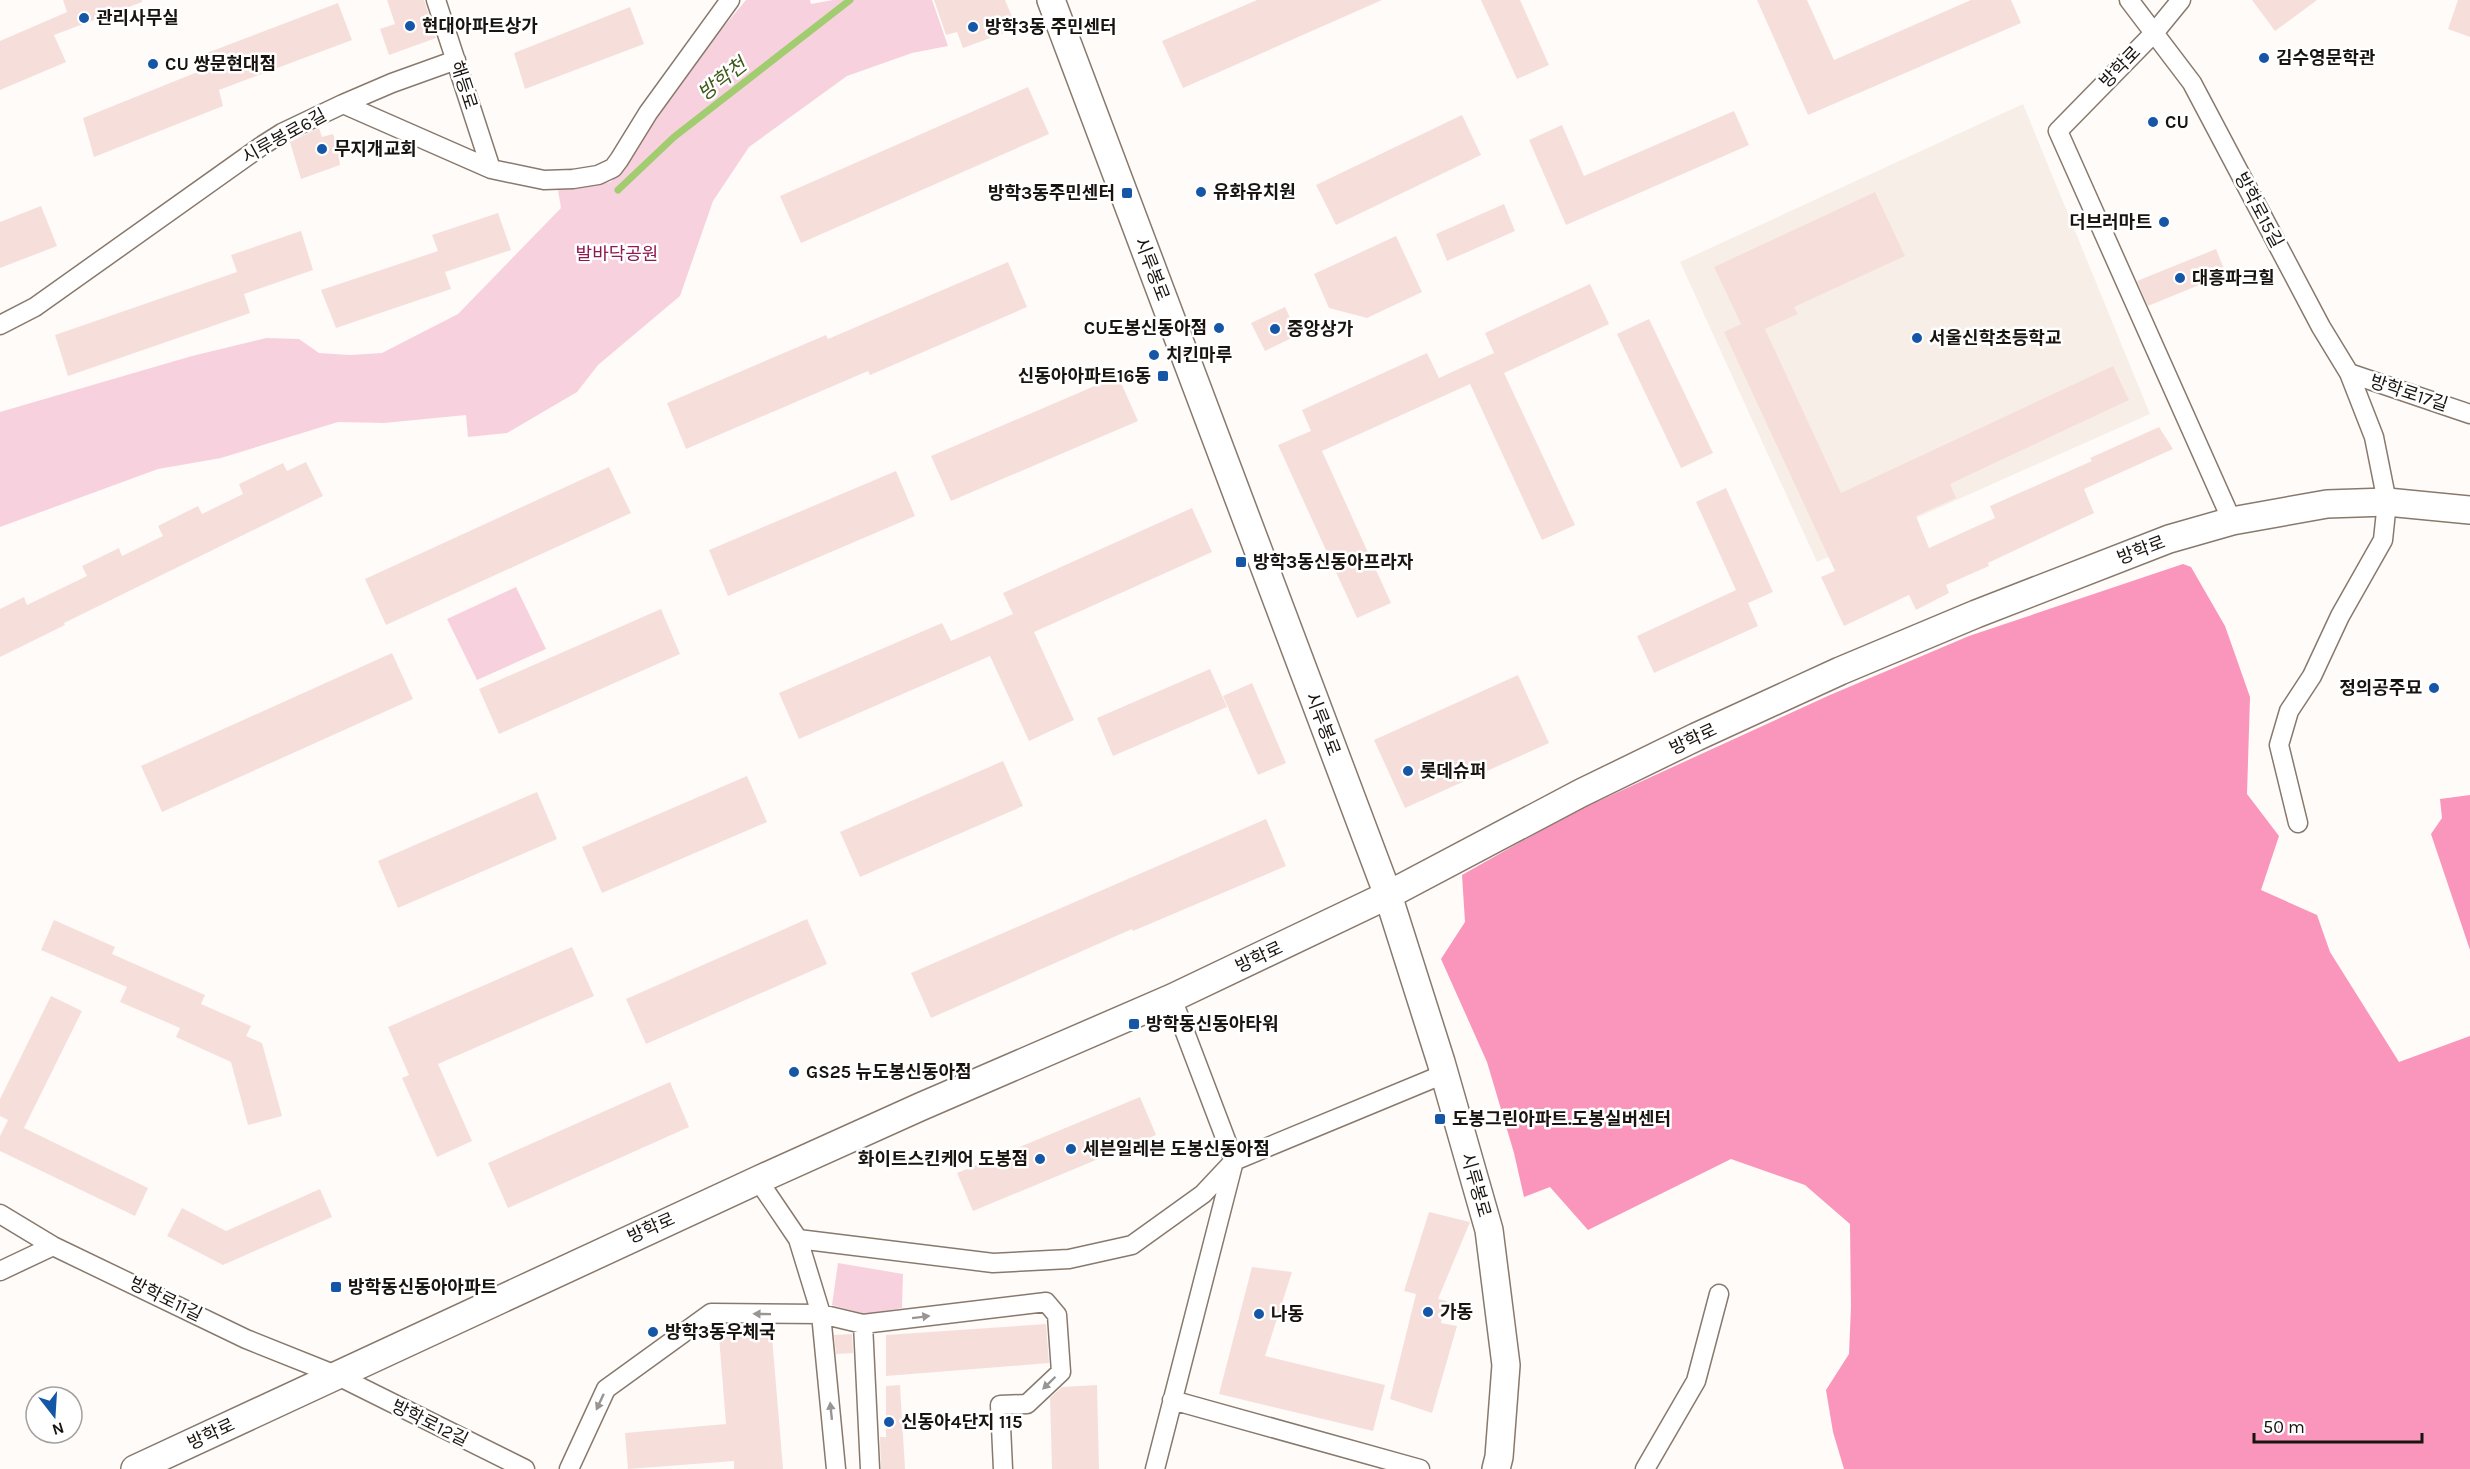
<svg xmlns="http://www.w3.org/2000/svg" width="2470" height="1469" font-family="Karla,'Noto Sans KR',sans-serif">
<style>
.built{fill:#f7efe7}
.green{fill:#f7d2de}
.forest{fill:#fa95bb}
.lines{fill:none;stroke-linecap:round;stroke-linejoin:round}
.stream{stroke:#a2cc70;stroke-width:7}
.building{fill:#f6dfdb}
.street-casing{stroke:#88796c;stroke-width:21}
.secondary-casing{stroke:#88796c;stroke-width:30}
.street{stroke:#fff;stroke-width:18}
.secondary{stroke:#fff;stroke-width:27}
.oneway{fill:#989593}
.poi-dot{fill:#1656a6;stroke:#fff;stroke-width:2}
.labels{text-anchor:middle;stroke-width:5;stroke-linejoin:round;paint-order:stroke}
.poi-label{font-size:18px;font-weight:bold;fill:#19140f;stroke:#fff;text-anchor:start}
.street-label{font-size:18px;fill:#19140f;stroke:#fff}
.park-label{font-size:18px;fill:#8d1852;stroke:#fff}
.water-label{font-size:20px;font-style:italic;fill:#3e5818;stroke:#fff}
</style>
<rect width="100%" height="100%" fill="#fefbf8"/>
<!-- built -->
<path class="built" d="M 2023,104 L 2150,414 L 1817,562 L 1680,262 Z"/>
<!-- green -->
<path class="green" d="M 746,0 L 810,0 L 811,4 L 833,0 L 932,0 L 948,46 L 912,53 L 847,76 L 749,147 L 713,201 L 680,296 L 598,365 L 577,392 L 507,433 L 468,437 L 466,415 L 384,423 L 338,422 L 221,458 L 158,469 L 0,527 L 0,412 L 192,356 L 266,338 L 299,339 L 319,353 L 350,355 L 382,353 L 458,314 L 561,208 L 558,190 L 611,182 L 721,30 Z
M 516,587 L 546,649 L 477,680 L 447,619 Z
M 838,1263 L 903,1274 L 902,1308 L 865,1314 L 832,1305 Z"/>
<!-- forest -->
<path class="forest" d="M 2183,564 L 2191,567 L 2225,626 L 2250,697 L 2247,794 L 2279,836 L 2261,890 L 2317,915 L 2330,952 L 2399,1062 L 2470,1036 L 2470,1469 L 1844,1469 L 1833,1432 L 1826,1390 L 1849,1354 L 1851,1307 L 1850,1224 L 1805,1185 L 1731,1159 L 1588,1230 L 1550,1187 L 1524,1197 L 1514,1153 L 1487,1062 L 1441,959 L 1465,922 L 1462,875 L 1568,815 L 1830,695 L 1969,636 Z
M 2470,795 L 2470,950 L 2431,834 L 2442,818 L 2440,799 Z"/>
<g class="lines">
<!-- stream -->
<path class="stream" d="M 618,190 L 674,137 L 850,0"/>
</g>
<!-- building -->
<path class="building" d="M 63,0 L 142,0 L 142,2 L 54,35 L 66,62 L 0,90 L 0,41 L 67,12 Z
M 387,0 L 424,0 L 436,38 L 389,55 L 380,29 L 395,24 Z
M 934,0 L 1005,0 L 1013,19 L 1001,23 L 1004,33 L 963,48 L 957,32 L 946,35 Z
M 1257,0 L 1382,0 L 1183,88 L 1162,41 Z
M 1481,0 L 1520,0 L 1549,65 L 1517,79 Z
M 1757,0 L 1807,0 L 1834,60 L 1971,0 L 2011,0 L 2021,23 L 1808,115 Z
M 2252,0 L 2317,0 L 2275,31 Z
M 2458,0 L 2470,0 L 2470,37 L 2448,29 Z
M 338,3 L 352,40 L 219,90 L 223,106 L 94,157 L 83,118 L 205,69 L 199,56 Z
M 630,7 L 644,44 L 525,89 L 514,53 Z
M 1028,87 L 1049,134 L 801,243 L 780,196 Z
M 1734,111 L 1749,145 L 1566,225 L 1529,140 L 1562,125 L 1584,176 Z
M 1462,115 L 1481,155 L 1336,225 L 1316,185 Z
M 319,128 L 322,137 L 333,134 L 341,158 L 339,158 L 340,165 L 301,179 L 290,142 Z
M 1875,192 L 1905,256 L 1794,307 L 1798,314 L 1765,329 L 1841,493 L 2113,366 L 2129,400 L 1950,484 L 1956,498 L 1916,516 L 1929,548 L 1995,518 L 1990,506 L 2092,461 L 2090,458 L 2159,427 L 2173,449 L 2084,489 L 2094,513 L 1988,563 L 1989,566 L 1946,585 L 1949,593 L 1916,610 L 1909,595 L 1844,626 L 1821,577 L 1835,571 L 1724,332 L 1741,324 L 1714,267 Z
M 1504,204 L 1515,231 L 1447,261 L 1436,234 Z
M 41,206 L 57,246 L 0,268 L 0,222 Z
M 498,213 L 511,250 L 445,272 L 451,289 L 336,328 L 321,290 L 438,251 L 432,235 Z
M 301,231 L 313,270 L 244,294 L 250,313 L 68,376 L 55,335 L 237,272 L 231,255 Z
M 1396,236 L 1422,292 L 1367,318 L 1329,308 L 1314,274 Z
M 2216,249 L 2226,274 L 2148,306 L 2137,281 Z
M 1008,262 L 1027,307 L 870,375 L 868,371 L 686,449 L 667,403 L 826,335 L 828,339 Z
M 1590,284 L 1609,324 L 1504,373 L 1575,525 L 1542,540 L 1470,384 L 1322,451 L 1391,603 L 1357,618 L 1278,445 L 1311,431 L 1302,410 L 1427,353 L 1439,378 L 1494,353 L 1485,333 Z
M 1285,307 L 1298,335 L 1265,351 L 1251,323 Z
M 1649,319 L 1713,453 L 1681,468 L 1617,334 Z
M 1118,376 L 1138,421 L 951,501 L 931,456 Z
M 306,462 L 323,496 L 64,623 L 65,625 L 0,657 L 0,609 L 24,597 L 27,605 L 87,576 L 82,566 L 119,548 L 122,556 L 163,536 L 158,526 L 198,506 L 202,514 L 243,494 L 239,484 L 283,463 L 287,471 Z
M 609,467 L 631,513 L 386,625 L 365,579 Z
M 896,471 L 915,516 L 728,596 L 709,550 Z
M 1726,488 L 1773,592 L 1748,603 L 1758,626 L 1654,673 L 1637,636 L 1736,590 L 1696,502 Z
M 1192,508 L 1212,552 L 1034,632 L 1074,720 L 1029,741 L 990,656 L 799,739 L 779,693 L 942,623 L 951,641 L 1013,614 L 1003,593 Z
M 661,609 L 680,654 L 499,734 L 479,689 Z
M 392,653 L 413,699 L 162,812 L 141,766 Z
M 1210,669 L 1227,707 L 1113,756 L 1097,718 Z
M 1518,675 L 1549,743 L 1405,808 L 1374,740 Z
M 1252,683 L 1286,763 L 1258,775 L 1223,696 Z
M 1003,761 L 1023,806 L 860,877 L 840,832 Z
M 747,776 L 767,822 L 602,893 L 582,847 Z
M 537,792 L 557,839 L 398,908 L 378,861 Z
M 1266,819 L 1286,866 L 1133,931 L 1132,929 L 931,1018 L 911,973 Z
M 807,919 L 827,964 L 646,1044 L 626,999 Z
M 54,920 L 115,947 L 112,954 L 205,995 L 201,1004 L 251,1026 L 246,1036 L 262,1043 L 282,1116 L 248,1125 L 231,1062 L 176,1037 L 180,1028 L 120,1002 L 127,987 L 41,950 Z
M 572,947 L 594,996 L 438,1064 L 472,1141 L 437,1157 L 402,1078 L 409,1075 L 388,1027 Z
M 51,996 L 82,1011 L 24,1128 L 148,1188 L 135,1216 L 0,1151 L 0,1136 L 8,1120 L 0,1116 L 0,1099 Z
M 670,1082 L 689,1127 L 508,1208 L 488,1163 Z
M 1140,1097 L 1156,1135 L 973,1211 L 957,1173 Z
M 320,1189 L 332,1217 L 223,1265 L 167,1236 L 182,1208 L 226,1231 Z
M 1429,1212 L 1470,1222 L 1438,1299 L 1447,1301 L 1441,1323 L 1457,1326 L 1432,1413 L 1390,1399 L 1416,1294 L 1404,1291 Z
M 1252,1267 L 1292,1272 L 1265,1356 L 1385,1385 L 1373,1431 L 1219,1394 Z
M 718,1324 L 771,1325 L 783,1469 L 734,1469 L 734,1461 L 628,1469 L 625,1433 L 726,1424 Z
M 1046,1324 L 1049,1363 L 886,1376 L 886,1335 Z
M 852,1334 L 853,1353 L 836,1354 L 834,1335 Z
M 900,1385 L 905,1469 L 881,1469 L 880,1437 L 886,1437 L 886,1386 Z
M 1097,1385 L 1099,1469 L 1052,1469 L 1050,1398 L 1062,1387 Z"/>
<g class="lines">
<!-- street casing -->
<g class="street-casing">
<path id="street" d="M 436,0 L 491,169
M 2129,0 L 2192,83 L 2321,327 L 2349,373 L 2374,437 L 2387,502 L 2383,540 L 2340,616 L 2312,676 L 2289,711 L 2279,745 L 2298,823
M 2181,0 L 2154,33 L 2058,131 L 2232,521
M 343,104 L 392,83 L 456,60
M 0,325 L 35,307 L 263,145 L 282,133 L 343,104 L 491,169 L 544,180 L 573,179 L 598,175 L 613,168 L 619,160 L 648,113 L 730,0
M 2349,373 L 2470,414
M 758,1180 L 798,1239 L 821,1314 L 836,1469
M 0,1214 L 53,1246 L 246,1339 L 336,1375 L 525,1469
M 798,1239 L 993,1263 L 1069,1259 L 1132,1245 L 1203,1194 L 1234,1161 L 1444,1074
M 0,1271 L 53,1246
M 863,1324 L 870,1469
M 1172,1400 L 1420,1469
M 569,1469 L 606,1389 L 711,1313 L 821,1314 L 863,1324 L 1046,1302 L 1057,1315 L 1061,1372 L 1027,1404 L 1000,1405 L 1003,1469
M 1155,1469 L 1234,1161 L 1172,998
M 1645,1469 L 1696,1381 L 1719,1294"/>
</g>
<!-- secondary casing -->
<g class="secondary-casing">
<path id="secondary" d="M 1051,0 L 1388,895 L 1441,1062 L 1489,1230 L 1506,1365 L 1499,1457 L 1496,1469
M 135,1469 L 758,1180 L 920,1107 L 1172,998 L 1388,895 L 1581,793 L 1696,737 L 1840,671 L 1976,614 L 2169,539 L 2232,521 L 2327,504 L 2387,502 L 2470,510"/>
</g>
<!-- street -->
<use href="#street" class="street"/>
<!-- secondary -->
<use href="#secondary" class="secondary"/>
</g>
<!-- one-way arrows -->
<defs><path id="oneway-solid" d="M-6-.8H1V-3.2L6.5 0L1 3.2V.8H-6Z" transform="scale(1.5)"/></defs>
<g class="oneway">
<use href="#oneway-solid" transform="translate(762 1314) rotate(-179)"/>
<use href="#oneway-solid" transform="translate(921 1317) rotate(-7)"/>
<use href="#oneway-solid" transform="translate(1049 1383) rotate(136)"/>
<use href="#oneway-solid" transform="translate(600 1402) rotate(115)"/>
<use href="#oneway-solid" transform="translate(831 1411) rotate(-96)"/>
</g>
<!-- markers -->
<g class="poi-dot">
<circle cx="84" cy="18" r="6"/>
<circle cx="410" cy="26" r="6"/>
<circle cx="973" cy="27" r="6"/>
<circle cx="2264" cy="58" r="6"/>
<circle cx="153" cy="64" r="6"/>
<circle cx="2153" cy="122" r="6"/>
<circle cx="322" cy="149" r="6"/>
<circle cx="1201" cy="192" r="6"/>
<rect x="1121" y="187" width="12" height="12" rx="3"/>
<circle cx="2164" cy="222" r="6"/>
<circle cx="2180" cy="278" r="6"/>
<circle cx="1219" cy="328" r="6"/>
<circle cx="1275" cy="329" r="6"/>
<circle cx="1917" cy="338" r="6"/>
<circle cx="1154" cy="355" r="6"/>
<rect x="1157" y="370" width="12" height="12" rx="3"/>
<rect x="1235" y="556" width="12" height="12" rx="3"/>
<circle cx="2434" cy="688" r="6"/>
<circle cx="1408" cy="771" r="6"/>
<rect x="1128" y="1018" width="12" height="12" rx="3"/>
<circle cx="794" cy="1072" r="6"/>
<rect x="1434" y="1113" width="12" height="12" rx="3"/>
<circle cx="1071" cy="1149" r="6"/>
<circle cx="1040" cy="1159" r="6"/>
<rect x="330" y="1281" width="12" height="12" rx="3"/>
<circle cx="1428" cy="1312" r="6"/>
<circle cx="1259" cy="1314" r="6"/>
<circle cx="653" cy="1332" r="6"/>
<circle cx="889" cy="1422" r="6"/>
</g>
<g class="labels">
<!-- poi labels -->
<g class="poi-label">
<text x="96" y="24">관리사무실</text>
<text x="422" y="32">현대아파트상가</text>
<text x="985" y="33">방학3동 주민센터</text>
<text x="2276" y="64">김수영문학관</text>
<text x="165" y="70">CU 쌍문현대점</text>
<text x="2165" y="128">CU</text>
<text x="334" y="155">무지개교회</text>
<text x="1213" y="198">유화유치원</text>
<text x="1115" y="199" text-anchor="end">방학3동주민센터</text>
<text x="2152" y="228" text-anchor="end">더브러마트</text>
<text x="2192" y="284">대흥파크힐</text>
<text x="1207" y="334" text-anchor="end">CU도봉신동아점</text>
<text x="1287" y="335">중앙상가</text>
<text x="1929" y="344">서울신학초등학교</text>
<text x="1166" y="361">치킨마루</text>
<text x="1151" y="382" text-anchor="end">신동아아파트16동</text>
<text x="1253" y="568">방학3동신동아프라자</text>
<text x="2422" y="694" text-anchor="end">정의공주묘</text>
<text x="1420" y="777">롯데슈퍼</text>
<text x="1146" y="1030">방학동신동아타워</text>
<text x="806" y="1078">GS25 뉴도봉신동아점</text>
<text x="1452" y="1125">도봉그린아파트.도봉실버센터</text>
<text x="1083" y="1155">세븐일레븐 도봉신동아점</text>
<text x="1028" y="1165" text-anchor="end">화이트스킨케어 도봉점</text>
<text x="348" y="1293">방학동신동아아파트</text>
<text x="1440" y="1318">가동</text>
<text x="1271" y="1320">나동</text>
<text x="665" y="1338">방학3동우체국</text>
<text x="901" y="1428">신동아4단지 115</text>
</g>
<!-- street labels -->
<g class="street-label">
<text transform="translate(2120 67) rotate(-46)" y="6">방학로</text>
<text transform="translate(464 85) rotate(72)" y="6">해등로</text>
<text transform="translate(284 136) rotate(-29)" y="6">시루봉로6길</text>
<text transform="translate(2259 210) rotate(62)" y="6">방학로15길</text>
<text transform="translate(1152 269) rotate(69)" y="6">시루봉로</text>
<text transform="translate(2409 393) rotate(18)" y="6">방학로17길</text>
<text transform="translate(2141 550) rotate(-21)" y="6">방학로</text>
<text transform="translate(1323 724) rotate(69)" y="6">시루봉로</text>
<text transform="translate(1693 739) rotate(-25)" y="6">방학로</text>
<text transform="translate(1259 957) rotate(-25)" y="6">방학로</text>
<text transform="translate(1476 1185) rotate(74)" y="6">시루봉로</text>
<text transform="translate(651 1228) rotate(-24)" y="6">방학로</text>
<text transform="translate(166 1299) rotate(26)" y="6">방학로11길</text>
<text transform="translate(430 1423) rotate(26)" y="6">방학로12길</text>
<text transform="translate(211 1434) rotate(-25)" y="6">방학로</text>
</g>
<!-- park labels -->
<g class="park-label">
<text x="617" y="260">발바닥공원</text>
</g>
<!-- water labels -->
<g class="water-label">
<text transform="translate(722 79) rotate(-38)" y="7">방학천</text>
</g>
</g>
<!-- north arrow -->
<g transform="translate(54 1415) rotate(163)"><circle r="28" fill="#ffffff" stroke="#a3a19f" stroke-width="1.5"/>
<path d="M0-4.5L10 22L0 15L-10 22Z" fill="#1656a6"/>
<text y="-9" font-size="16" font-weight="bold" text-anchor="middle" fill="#19140f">N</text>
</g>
<!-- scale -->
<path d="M2254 1433v9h168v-9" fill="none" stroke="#19140f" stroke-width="3"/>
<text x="2263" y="1433" font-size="18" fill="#19140f" stroke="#ffffff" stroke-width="4.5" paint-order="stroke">50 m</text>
</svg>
